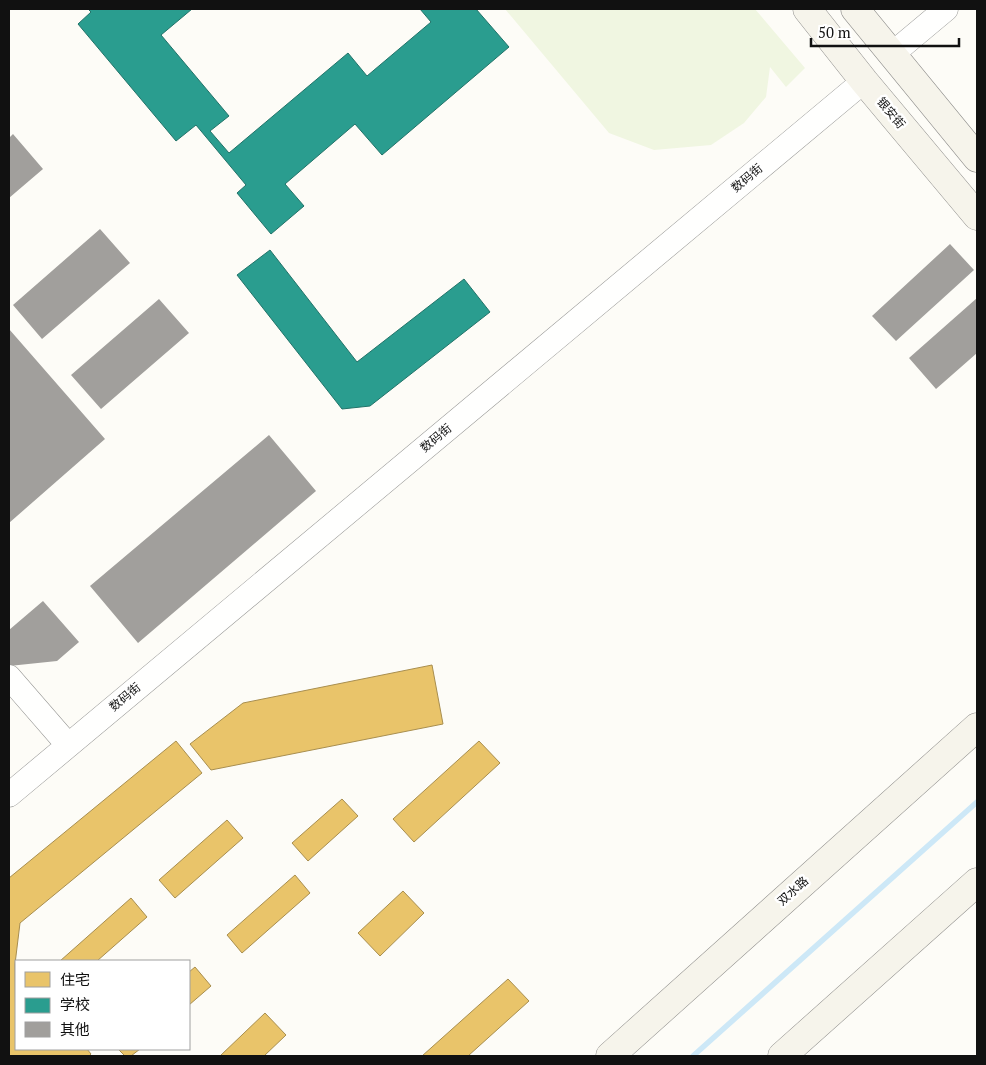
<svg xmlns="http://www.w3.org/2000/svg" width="986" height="1065" font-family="'PT Serif','Noto Sans SC',serif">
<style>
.pitch{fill:#f0f6e1}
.homes{fill:#e9c46a;stroke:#a88e4f}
.schools{fill:#2a9d8f;stroke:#227369}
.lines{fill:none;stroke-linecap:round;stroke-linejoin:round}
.stream{stroke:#cde8f7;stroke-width:5.5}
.building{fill:#a19f9c}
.street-casing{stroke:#979795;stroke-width:25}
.secondary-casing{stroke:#8e8d8b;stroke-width:29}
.street{stroke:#fffffe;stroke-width:24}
.secondary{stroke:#f6f4eb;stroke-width:28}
.labels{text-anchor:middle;stroke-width:5;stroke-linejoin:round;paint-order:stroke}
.street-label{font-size:12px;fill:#111;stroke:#fff}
</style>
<rect width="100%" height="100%" fill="#fdfcf7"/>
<!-- pitch -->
<path class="pitch" d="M 505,9 L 755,9 L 805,68 L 786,87 L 770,67 L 766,97 L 744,123 L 711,145 L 654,150 L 609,133 Z"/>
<!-- homes -->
<path class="homes" d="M 432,665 L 443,724 L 211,770 L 190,744 L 243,703 Z
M 176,741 L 202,773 L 20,923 L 15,964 L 16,1049 L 87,1049 L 91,1054 L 89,1056 L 9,1056 L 9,878 Z
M 479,741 L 500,763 L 414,842 L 393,819 Z
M 342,799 L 358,816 L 308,861 L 292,843 Z
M 227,820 L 243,838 L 175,898 L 159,880 Z
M 295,875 L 310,893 L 242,953 L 227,935 Z
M 403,891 L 424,913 L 380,956 L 358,933 Z
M 131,898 L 147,917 L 97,961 L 60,961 Z
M 195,967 L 211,986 L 189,1005 L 189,972 Z
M 508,979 L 529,1001 L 468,1056 L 422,1056 Z
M 265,1013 L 286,1035 L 264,1056 L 220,1056 Z
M 118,1049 L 140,1049 L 131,1056 L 125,1056 Z"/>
<!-- schools -->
<path class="schools" d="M 88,9 L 192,9 L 161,35 L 229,116 L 210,131 L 229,153 L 348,53 L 367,76 L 431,22 L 420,9 L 476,9 L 509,47 L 382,155 L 355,124 L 285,184 L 304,206 L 271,234 L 237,193 L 246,185 L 196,125 L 176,141 L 78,24 L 91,12 Z
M 270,250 L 357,362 L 464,279 L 490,312 L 370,406 L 342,409 L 237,275 Z"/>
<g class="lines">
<!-- stream -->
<path class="stream" d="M 693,1056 L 977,802"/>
</g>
<!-- building -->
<path class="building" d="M 13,134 L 43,169 L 9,198 L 9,138 Z
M 100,229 L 130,263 L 42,339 L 13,305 Z
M 950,244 L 974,270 L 896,341 L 872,316 Z
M 977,298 L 977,353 L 936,389 L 909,358 Z
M 159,299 L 189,333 L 101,409 L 71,375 Z
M 9,329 L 105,439 L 9,523 Z
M 269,435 L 316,491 L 138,643 L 90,586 Z
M 43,601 L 79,642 L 57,661 L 9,666 L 9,630 Z"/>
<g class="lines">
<!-- street casing -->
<g class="street-casing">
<path id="street" d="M 891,55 L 946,9
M 9,677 L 68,745
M 9,795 L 864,81"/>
</g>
<!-- secondary casing -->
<g class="secondary-casing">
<path id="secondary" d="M 807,9 L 864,81 L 977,216
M 855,9 L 977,158
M 610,1056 L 977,727
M 782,1056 L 977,882"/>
</g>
<!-- street -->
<use href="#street" class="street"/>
<!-- secondary -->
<use href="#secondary" class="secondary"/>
</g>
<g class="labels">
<!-- street labels -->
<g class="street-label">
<text transform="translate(891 113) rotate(50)" y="4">银安街</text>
<text transform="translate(747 178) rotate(-40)" y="4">数码街</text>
<text transform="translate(436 438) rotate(-40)" y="4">数码街</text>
<text transform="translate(125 697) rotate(-40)" y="4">数码街</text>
<text transform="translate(793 891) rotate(-42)" y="4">双水路</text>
</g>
</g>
<!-- border -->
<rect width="986" height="1065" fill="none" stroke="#111111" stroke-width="20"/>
<!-- legend -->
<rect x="15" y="960" width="175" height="90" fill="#ffffff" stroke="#a0a0a0"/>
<rect x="25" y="972" width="25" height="15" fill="#e9c46a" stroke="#a0a0a0"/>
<text x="60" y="985" font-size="15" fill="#111111">住宅</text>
<rect x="25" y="998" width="25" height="15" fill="#2a9d8f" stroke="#a0a0a0"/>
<text x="60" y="1010" font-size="15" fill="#111111">学校</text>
<rect x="25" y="1022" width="25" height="15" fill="#a19f9c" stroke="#a0a0a0"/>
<text x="60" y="1035" font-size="15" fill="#111111">其他</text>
<!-- scale -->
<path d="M811 38v8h148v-8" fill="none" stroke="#111111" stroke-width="2.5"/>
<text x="818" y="38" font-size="15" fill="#111111" stroke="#ffffff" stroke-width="4" paint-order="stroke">50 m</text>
</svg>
